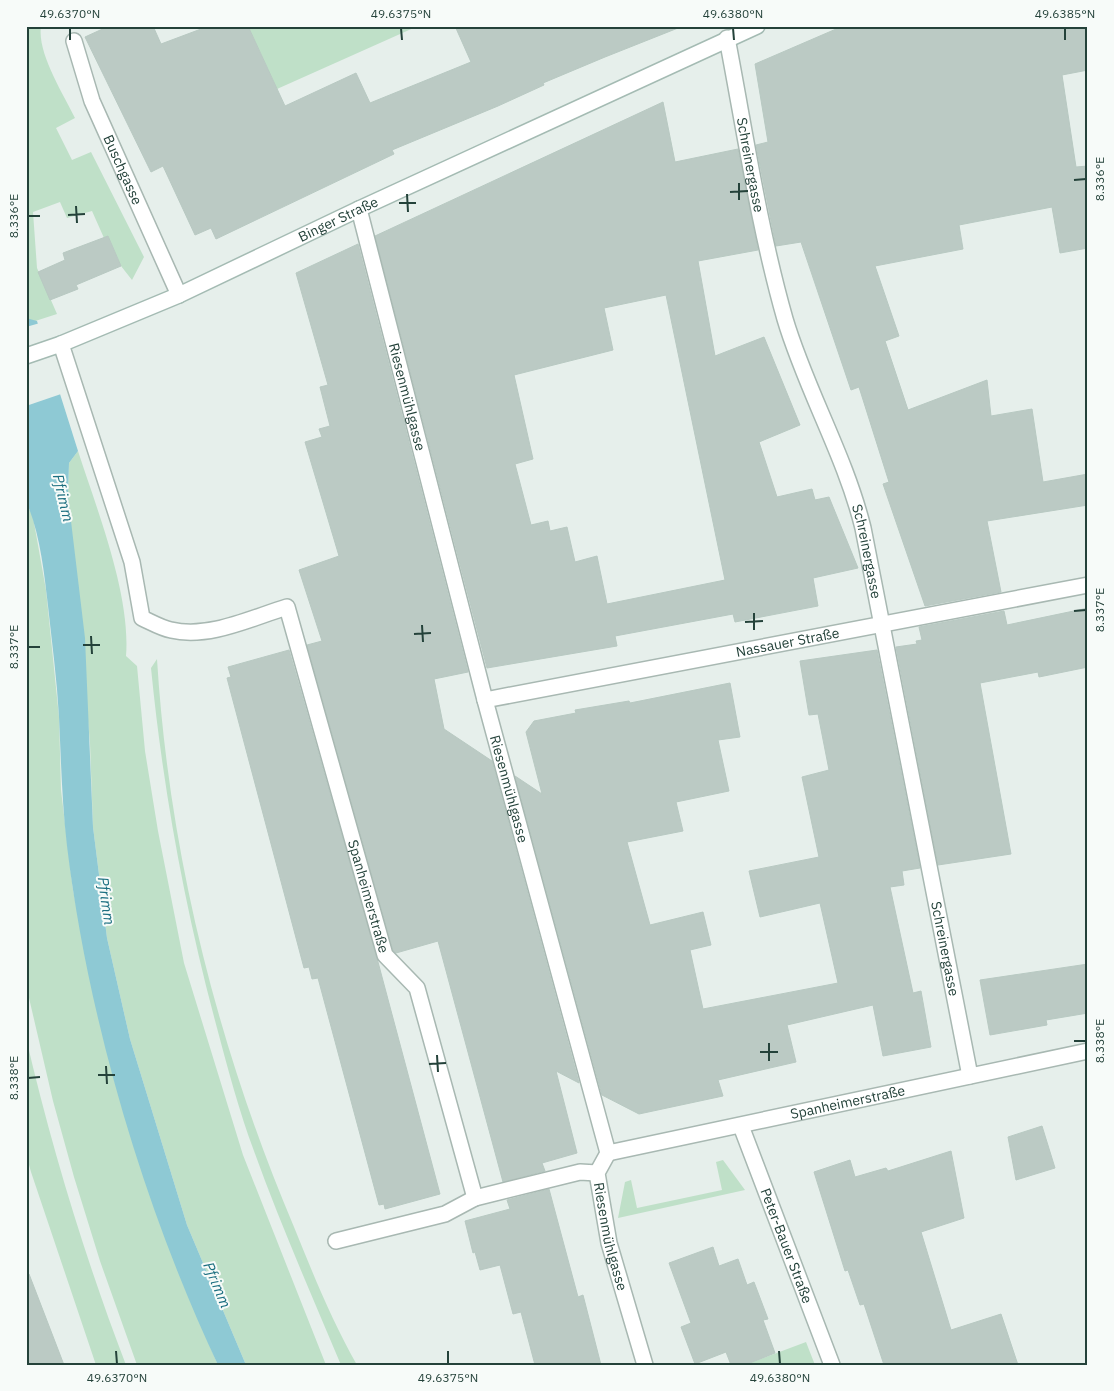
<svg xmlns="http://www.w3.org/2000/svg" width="1114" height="1391" font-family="'IBM Plex Sans',sans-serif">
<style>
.green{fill:#bfe0c8}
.water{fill:#8ec9d4}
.pier{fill:#e6efeb}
.building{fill:#bbcac4;stroke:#b8c9c2;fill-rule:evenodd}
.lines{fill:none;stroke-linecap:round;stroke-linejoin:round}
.lane-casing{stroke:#a8b8b2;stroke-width:18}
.street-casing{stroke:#a8b8b2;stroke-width:18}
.secondary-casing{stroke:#a4bbb3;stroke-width:18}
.lane{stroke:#fff;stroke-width:15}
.street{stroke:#fff;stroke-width:15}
.secondary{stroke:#fff;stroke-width:15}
.ticks{fill:none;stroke:#24423a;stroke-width:2}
.labels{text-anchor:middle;stroke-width:4;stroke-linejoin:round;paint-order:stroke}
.street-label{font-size:14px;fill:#24423a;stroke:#f7fbf9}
.water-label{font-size:15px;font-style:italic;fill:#1c6f80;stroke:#f7fbf9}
.neatline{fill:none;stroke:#24423a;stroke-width:2}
.ticks-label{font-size:12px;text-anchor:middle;fill:#24423a}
</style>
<rect width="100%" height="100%" fill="#e6efeb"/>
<!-- green -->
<path class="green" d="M 26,26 L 41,26 C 37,53 63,93 75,118 L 56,128 L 72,160 L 91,152 L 144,257 L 132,280 L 121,266 L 108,237 L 104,238 L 92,211 L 67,218 L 60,202 L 33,212 L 37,268 L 57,314 L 26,324 Z
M 248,26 L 418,26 L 277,89 Z
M 78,451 C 97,510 131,595 126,656 L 137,666 L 145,751 L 158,831 L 184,963 L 243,1155 L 326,1365 L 246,1365 L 187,1225 L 130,1039 L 107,938 L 93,827 L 90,743 L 68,496 L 69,463 Z
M 26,501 L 33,517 L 46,590 L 59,717 L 61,790 L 73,890 L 98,1015 L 115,1083 L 184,1286 L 218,1365 L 137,1365 L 100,1261 L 74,1177 L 53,1101 L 26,985 Z
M 157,659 C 169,854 218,1048 294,1227 C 313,1274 332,1321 357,1365 L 341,1365 C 311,1294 280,1223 254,1151 C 239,1111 228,1069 217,1028 C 185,909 163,790 151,668 Z
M 26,1038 C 52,1149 85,1258 126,1365 L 96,1365 L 31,1172 L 26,1154 Z
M 723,1160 L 745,1190 L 618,1218 L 625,1182 L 631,1180 L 637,1208 L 722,1190 L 716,1162 Z
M 806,1342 L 815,1365 L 745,1365 Z"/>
<!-- water -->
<path class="water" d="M 26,318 L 37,321 L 78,451 L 69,463 L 68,496 L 85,638 L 93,827 L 107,938 L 130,1039 L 187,1225 L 246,1365 L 218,1365 C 144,1208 88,1019 67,846 C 62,803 61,760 59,717 C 57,680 52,643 48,606 C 44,571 40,533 26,501 Z"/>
<!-- pier -->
<path class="pier" d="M 40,323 L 64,393 L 26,406 L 26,327 Z"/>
<!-- building -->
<path class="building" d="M 109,26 L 153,26 L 161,44 L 209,26 L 248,26 L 285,106 L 356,73 L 370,103 L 471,62 L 455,26 L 678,28 L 605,57 L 543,83 L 544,85 L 498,106 L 392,150 L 394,154 L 216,239 L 211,228 L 195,235 L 163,166 L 151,172 L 85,37 Z
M 843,26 L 1088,26 L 1088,70 L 1062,75 L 1076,167 L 1088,166 L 1088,248 L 1060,253 L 1052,207 L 959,225 L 963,249 L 875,266 L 899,336 L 885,341 L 908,410 L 987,380 L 991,416 L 1032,409 L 1043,482 L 1088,474 L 1088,505 L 987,521 L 1001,592 L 925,606 L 883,484 L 889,482 L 859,387 L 851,390 L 801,242 L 776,246 L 756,145 L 768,142 L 755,64 Z
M 663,102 L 675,162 L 738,149 L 758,250 L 698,261 L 715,356 L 764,337 L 800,425 L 759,442 L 777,497 L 812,489 L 815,500 L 829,497 L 858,568 L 813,578 L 818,606 L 735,622 L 733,614 L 615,636 L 617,646 L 487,668 L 375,236 ZM 666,295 L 725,580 L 607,604 L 597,556 L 575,562 L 567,527 L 550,531 L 548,521 L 531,525 L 515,464 L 533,459 L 514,375 L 613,350 L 604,308 Z
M 108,236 L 121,266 L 76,285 L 78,289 L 50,300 L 38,272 L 65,260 L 63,253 Z
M 358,244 L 468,672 L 434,679 L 444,729 L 492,761 L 579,1083 L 556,1071 L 577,1153 L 542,1163 L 545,1171 L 503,1182 L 438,941 L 396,953 L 393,950 L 307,645 L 322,641 L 299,570 L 339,556 L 305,442 L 322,437 L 319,429 L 330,426 L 320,387 L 328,385 L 296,273 Z
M 1088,608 L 1088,667 L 1039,677 L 1038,672 L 980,683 L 1011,854 L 938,865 L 896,647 L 917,644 L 916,641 L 922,640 L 919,627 L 1004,611 L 1007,625 Z
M 289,650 L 378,962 L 440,1194 L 385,1209 L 384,1204 L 379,1205 L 318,978 L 312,979 L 309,967 L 304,968 L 227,678 L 231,677 L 228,667 Z
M 877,650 L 920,868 L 902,871 L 904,885 L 890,887 L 913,993 L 921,991 L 931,1047 L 883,1056 L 873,1005 L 787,1025 L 796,1062 L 718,1080 L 723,1096 L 639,1114 L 602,1095 L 515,776 L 542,794 L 526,732 L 534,721 L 576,713 L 575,710 L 629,701 L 630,703 L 730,683 L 740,737 L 718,740 L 729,791 L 676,802 L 683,831 L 627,842 L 650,925 L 703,912 L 711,945 L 690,950 L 703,1009 L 838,983 L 820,903 L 760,917 L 749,871 L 819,857 L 802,777 L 829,770 L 818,714 L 809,715 L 800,661 Z
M 1088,964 L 1088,1013 L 1046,1020 L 1047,1025 L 990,1035 L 980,980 Z
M 1042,1126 L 1055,1168 L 1016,1180 L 1008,1137 Z
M 951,1151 L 964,1218 L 921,1232 L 951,1330 L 1001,1314 L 1018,1365 L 884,1365 L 864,1304 L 860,1305 L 848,1270 L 845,1271 L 814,1172 L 850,1160 L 855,1177 L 886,1168 L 888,1171 Z
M 549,1189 L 578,1297 L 583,1295 L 601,1365 L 535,1365 L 521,1312 L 513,1314 L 500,1265 L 480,1270 L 475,1252 L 473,1253 L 465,1221 L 510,1209 L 507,1200 Z
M 713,1247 L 719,1266 L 738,1259 L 747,1285 L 754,1282 L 768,1319 L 763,1320 L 775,1353 L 745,1365 L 731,1365 L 726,1352 L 695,1364 L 681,1327 L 691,1323 L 669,1263 Z
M 26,1274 L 29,1274 L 64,1365 L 26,1365 Z"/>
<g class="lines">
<!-- lane casing -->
<g class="lane-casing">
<g id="lane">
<path id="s1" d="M 74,41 L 92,101 L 179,295"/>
<path d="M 336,1241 L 445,1214 L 475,1198"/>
</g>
</g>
<!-- street casing -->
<g class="street-casing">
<g id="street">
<path id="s2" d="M 727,38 C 745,132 759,228 785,319 C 806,390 845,455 863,528 L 970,1076"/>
<path id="s3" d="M 359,209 L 485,700 L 608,1153 L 597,1173 L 609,1243 L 645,1365"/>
<path id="s4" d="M 61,344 L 132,562 L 142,618 C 151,622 161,628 171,630 C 209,639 251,618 287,607 L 385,955 L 417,988 L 475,1198 L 580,1172 L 597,1173"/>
<path id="s5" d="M 485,700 L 1088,585"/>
<path id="s6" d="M 741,1126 L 832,1365"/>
<path id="s7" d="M 608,1153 L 1088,1051"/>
</g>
</g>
<!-- secondary casing -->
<g class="secondary-casing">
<g id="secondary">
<path id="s8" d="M 26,356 L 61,344 L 179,295 L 359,209 L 757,26"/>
</g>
</g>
<!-- lane -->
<use href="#lane" class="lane"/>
<!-- street -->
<use href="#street" class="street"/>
<!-- secondary -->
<use href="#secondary" class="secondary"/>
</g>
<!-- ticks -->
<path class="ticks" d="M 70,28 L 70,40M 401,28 L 402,40M 733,28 L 734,40M 1065,28 L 1065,40M 1074,180 L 1086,179M 739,183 L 739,200M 730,192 L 748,191M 407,194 L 408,212M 399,203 L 416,203M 76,206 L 77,223M 68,215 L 85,214M 28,216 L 40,216M 1074,611 L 1086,610M 754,613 L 754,630M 745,622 L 763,621M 422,625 L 423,642M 414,634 L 431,633M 91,636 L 92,654M 83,645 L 100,645M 28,647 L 40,647M 1074,1041 L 1086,1041M 769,1043 L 769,1061M 760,1052 L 778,1052M 437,1055 L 438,1072M 429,1064 L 446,1063M 106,1066 L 107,1084M 98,1075 L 115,1075M 28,1078 L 40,1077M 116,1351 L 117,1364M 448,1351 L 448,1364M 779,1351 L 780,1364"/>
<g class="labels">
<!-- street labels -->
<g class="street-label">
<text dy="5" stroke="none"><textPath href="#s2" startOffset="129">Schreinergasse</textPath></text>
<text dy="5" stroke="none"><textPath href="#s1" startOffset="138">Buschgasse</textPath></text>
<text dy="5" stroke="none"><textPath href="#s8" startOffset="341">Binger Straße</textPath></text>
<text dy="5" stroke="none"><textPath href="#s3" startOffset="194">Riesenmühlgasse</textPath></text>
<text dy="5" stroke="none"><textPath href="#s2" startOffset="534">Schreinergasse</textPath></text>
<text dy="5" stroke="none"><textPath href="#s5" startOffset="308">Nassauer Straße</textPath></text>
<text dy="5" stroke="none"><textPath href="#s3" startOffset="599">Riesenmühlgasse</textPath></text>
<text dy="5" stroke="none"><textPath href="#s4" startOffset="738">Spanheimerstraße</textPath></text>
<text dy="5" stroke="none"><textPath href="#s2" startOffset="939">Schreinergasse</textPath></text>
<text dy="5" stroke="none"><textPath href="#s7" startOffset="245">Spanheimerstraße</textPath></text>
<text dy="5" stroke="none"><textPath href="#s3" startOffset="1064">Riesenmühlgasse</textPath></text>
<text dy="5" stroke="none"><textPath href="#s6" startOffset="128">Peter-Bauer Straße</textPath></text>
</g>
<!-- water labels -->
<g class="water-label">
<text transform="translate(63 498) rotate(77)" y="5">Pfrimm</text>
<text transform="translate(106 901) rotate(82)" y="5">Pfrimm</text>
<text transform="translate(217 1285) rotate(67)" y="5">Pfrimm</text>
</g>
</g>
<!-- border -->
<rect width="1114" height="1391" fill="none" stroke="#f7fbf9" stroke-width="55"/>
<rect x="28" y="28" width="1058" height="1336" class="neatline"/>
<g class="ticks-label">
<text x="70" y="18">49.6370°N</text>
<text x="401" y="18">49.6375°N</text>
<text x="733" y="18">49.6380°N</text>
<text x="1065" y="18">49.6385°N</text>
<text transform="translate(1100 179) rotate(-90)" y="4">8.336°E</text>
<text transform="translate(14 216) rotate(-90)" y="4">8.336°E</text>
<text transform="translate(1100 610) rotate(-90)" y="4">8.337°E</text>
<text transform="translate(14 647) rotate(-90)" y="4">8.337°E</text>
<text transform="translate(1100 1041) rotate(-90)" y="4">8.338°E</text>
<text transform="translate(14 1078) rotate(-90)" y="4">8.338°E</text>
<text x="117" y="1382">49.6370°N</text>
<text x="448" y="1382">49.6375°N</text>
<text x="780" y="1382">49.6380°N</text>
</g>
</svg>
